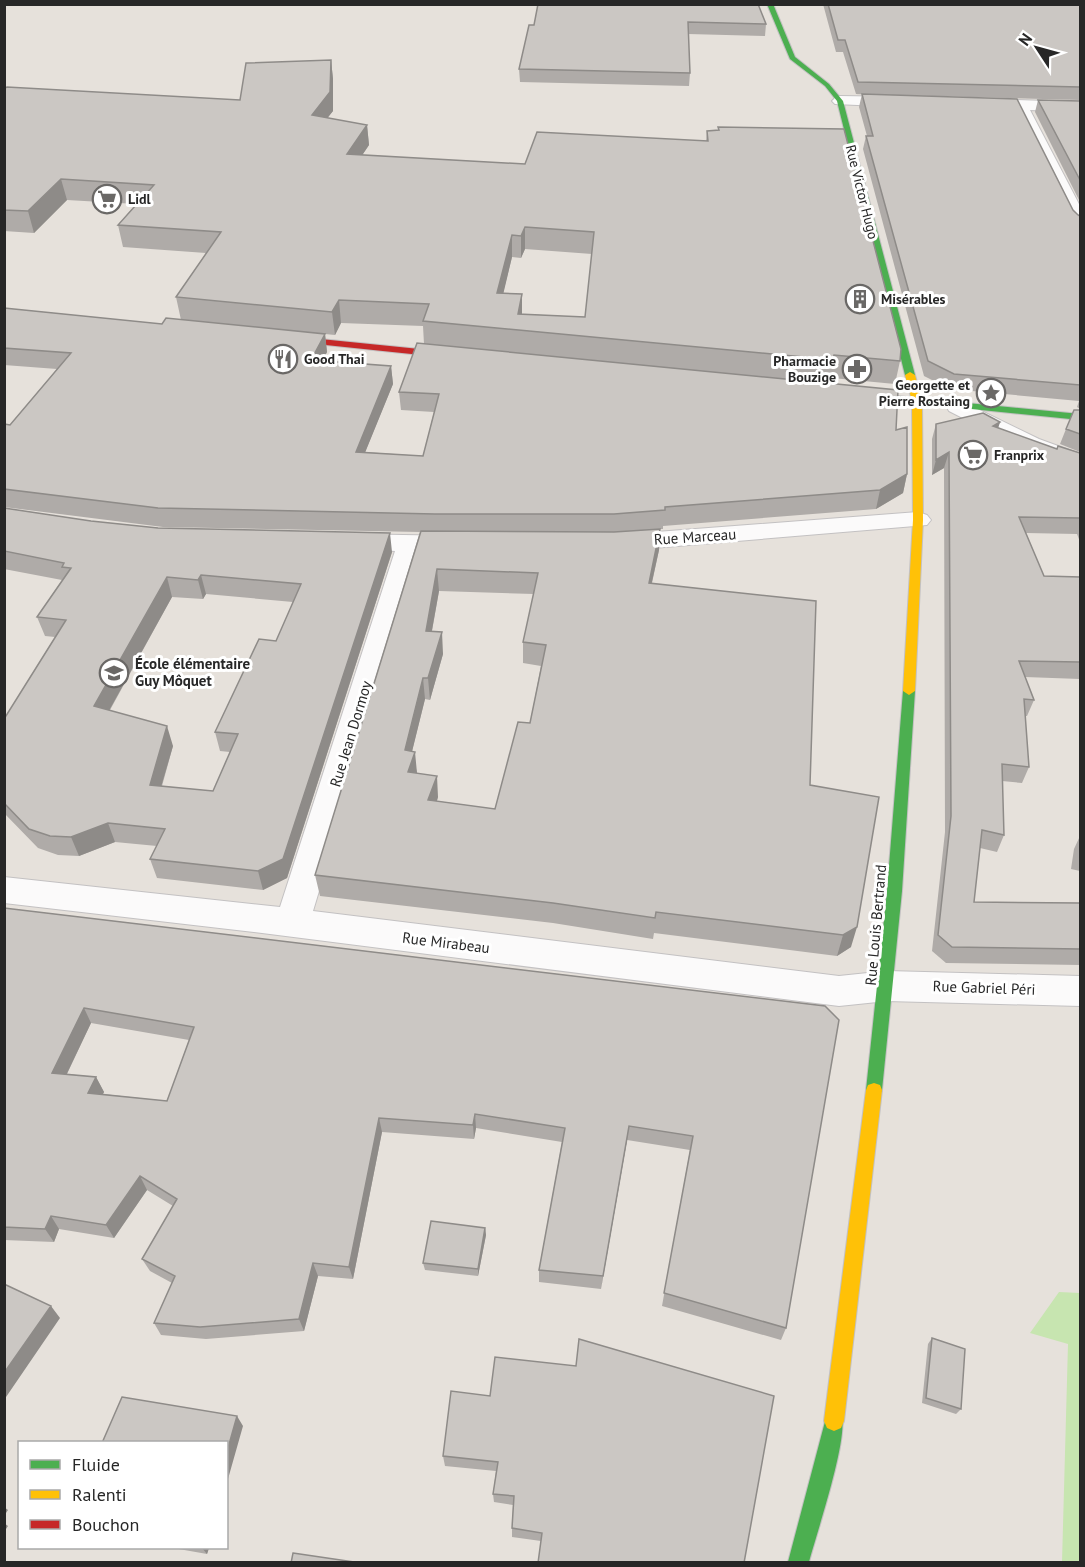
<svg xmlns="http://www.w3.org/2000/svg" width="1085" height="1567" font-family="'PT Sans',sans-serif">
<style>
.green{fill:#c7e5b0}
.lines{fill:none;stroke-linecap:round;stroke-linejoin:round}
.street-casing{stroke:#c3c1c2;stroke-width:2}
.fast-casing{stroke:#c3c1c2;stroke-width:2}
.slow-casing{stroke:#c3c1c2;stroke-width:2}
.jam-casing{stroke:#c3c1c2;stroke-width:2}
.street{fill:#fbfafa;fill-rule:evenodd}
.fast{fill:#4caf50;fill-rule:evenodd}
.slow{fill:#ffc107;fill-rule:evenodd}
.jam{fill:#c62828;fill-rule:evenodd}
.wall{fill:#afaba8;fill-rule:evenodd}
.shaded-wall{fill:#8e8b88}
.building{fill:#cbc7c3;stroke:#8e8b88;stroke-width:1.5;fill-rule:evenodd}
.labels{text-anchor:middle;stroke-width:6;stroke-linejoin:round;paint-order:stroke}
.far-street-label{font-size:14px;fill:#272727;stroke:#fff}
.far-poi-label{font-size:14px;font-weight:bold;fill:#272727;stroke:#fff;text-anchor:start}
.street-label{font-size:15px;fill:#272727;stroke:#fff}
.poi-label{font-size:15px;font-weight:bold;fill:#272727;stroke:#fff;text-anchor:start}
</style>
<rect width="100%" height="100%" fill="#e6e1db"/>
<!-- green -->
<path class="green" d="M 1059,1292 L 1080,1293 L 1080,1562 L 1062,1562 L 1068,1344 L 1030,1333 Z"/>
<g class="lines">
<!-- street casing -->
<g class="street-casing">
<path id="street" d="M 840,96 L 902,97 L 910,102 L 902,107 L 835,104 L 832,101 L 835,98 Z
M 979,99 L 1080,102 L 1080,112 L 1030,110 L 1080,206 L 1080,228 L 1074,227 L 1071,223 L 1015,110 L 974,107 L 971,104 Z
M 957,399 L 1039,439 L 1080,454 L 1080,469 L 1023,449 L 949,411 L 946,406 L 949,401 Z
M 918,512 L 927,515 L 931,520 L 927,525 L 617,551 L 608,548 L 604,543 L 608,538 L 617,535 Z
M 347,534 L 459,536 L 468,539 L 472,544 L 468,549 L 459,552 L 421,551 L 313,911 L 839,976 L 887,971 L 1080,976 L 1080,1006 L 887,1001 L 839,1006 L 262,933 L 4,903 L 4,877 L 280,907 L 395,551 L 338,547 L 334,542 L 338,537 Z"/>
</g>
<!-- fast casing -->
<g class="fast-casing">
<path id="fast" d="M 767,4 L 773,4 L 795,57 L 829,84 L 843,101 L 915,375 L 913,377 L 905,375 L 837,101 L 825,86 L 790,59 Z
M 896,396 L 1080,414 L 1080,420 L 893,401 L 891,399 Z
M 909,687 L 915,691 L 902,891 L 882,1090 L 880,1095 L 874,1097 L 868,1095 L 866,1090 L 887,891 L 903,691 Z
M 834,1411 L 841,1414 C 850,1435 816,1535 809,1562 L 788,1562 L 827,1414 Z"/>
</g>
<!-- slow casing -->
<g class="slow-casing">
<path id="slow" d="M 910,372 L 915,375 L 922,401 L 923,520 L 915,691 L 909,695 L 903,691 L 913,520 L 912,401 L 905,375 Z
M 874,1083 L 880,1085 L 882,1090 L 844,1421 L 841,1428 L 834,1431 L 827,1428 L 824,1421 L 866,1090 L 868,1085 Z"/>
</g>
<!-- jam casing -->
<g class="jam-casing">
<path id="jam" d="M 281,335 L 459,353 L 464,356 L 459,359 L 278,340 L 277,338 Z"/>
</g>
<!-- street -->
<use href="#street" class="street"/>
<!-- fast -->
<use href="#fast" class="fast"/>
<!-- slow -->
<use href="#slow" class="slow"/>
<!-- jam -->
<use href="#jam" class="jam"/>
</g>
<!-- wall -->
<path class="wall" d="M 538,4 L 766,24 L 765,36 L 688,34 L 690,73 L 689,86 L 520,82 L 519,69 L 534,25 Z
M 823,4 L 1080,4 L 1080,100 L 856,94 L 843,52 L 836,52 Z
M 331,60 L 333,79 L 333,111 L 327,118 L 367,125 L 369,145 L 362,155 L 525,164 L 706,141 L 707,131 L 718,130 L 718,127 L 900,361 L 895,384 L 832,378 L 831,383 L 896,430 L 907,474 L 903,493 L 876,509 L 663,526 L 663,529 L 660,529 L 659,550 L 652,583 L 810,785 L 851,947 L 837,956 L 654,933 L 653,939 L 553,923 L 320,896 L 315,875 L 420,532 L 163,527 L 4,507 L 4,425 L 10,425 L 57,369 L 4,365 L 4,308 L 162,324 L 181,320 L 176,297 L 206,253 L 123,247 L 118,225 L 136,204 L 67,200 L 34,233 L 4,231 L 4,89 L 240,100 ZM 525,249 L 592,254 L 585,317 L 522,314 L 503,293 L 512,257 L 521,258 ZM 341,323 L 423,326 L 424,344 L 399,392 L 401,410 L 434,412 L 423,456 L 365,452 L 393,384 L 391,366 L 322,361 L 327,352 L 325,334 L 335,335 ZM 439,591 L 534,594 L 523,642 L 523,663 L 541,666 L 530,723 L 495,809 L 437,801 L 438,797 L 417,773 L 412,751 L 425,699 L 430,700 L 443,654 L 432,631 Z
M 862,94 L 1073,210 L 1078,215 L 1080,216 L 1080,409 L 1077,407 L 1079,401 L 950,389 L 924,376 L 863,149 L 866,136 L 867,136 L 859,107 Z
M 1038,100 L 1080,101 L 1080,202 L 1035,112 Z
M 1080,410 L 1080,452 L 1060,444 L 1066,429 Z
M 1000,422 L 998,428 L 1057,449 L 1080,453 L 1080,542 L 1077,534 L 1026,533 L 1044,576 L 1080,577 L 1080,679 L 1025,677 L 1034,700 L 1027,716 L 1025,716 L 1029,767 L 1022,783 L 1002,781 L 1004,835 L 997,852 L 980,848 L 974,902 L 1080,903 L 1080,965 L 946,963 L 932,951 L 945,832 L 944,468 L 932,475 L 932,439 L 936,424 Z
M 4,508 L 91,521 L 392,552 L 287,878 L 263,890 L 157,878 L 150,859 L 157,846 L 115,842 L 79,856 L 58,855 L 38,848 L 4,813 L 4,719 L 55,637 L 45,636 L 37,617 L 62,580 L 4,569 ZM 206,594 L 293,602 L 276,641 L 215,732 L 220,751 L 230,752 L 213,791 L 162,786 L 173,746 L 110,710 L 172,597 L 203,599 Z
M 1080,836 L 1080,871 L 1071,869 L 1074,849 Z
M 4,908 L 825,1006 L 786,1328 L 781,1340 L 662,1306 L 690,1150 L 627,1140 L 601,1289 L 539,1282 L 539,1270 L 562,1142 L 476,1128 L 474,1139 L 382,1132 L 353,1279 L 318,1276 L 304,1331 L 206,1339 L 161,1335 L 154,1323 L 172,1283 L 150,1271 L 142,1259 L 173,1206 L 147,1190 L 114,1238 L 59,1229 L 54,1242 L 4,1240 ZM 91,1023 L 189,1040 L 167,1101 L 103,1094 L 104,1092 L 96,1077 L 67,1074 Z
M 485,1228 L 486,1235 L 478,1276 L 425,1270 L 423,1263 Z
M 932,1338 L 961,1409 L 956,1414 L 922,1403 L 928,1344 Z
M 451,1391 L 744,1563 L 541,1541 L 512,1537 L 512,1528 L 513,1505 L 494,1502 L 493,1494 L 496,1471 L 445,1466 L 443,1456 Z
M 173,1548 L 209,1548 L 207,1554 Z"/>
<!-- shaded-wall -->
<path class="shaded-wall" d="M 331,60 L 333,79 L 333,111 L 314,135 L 312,115 Z
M 367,125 L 369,145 L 349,175 L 347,154 Z
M 61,179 L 67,200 L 34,233 L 28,211 Z
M 525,227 L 525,249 L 521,258 L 521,236 Z
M 512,235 L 512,257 L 498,316 L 497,293 Z
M 522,294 L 522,317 L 518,314 Z
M 339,300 L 341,323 L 335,335 L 332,312 Z
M 325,334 L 327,352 L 314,378 L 311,360 Z
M 391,366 L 393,384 L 358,470 L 356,452 Z
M 1000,422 L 995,437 L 993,426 Z
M 949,452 L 944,468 L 932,475 L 936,460 Z
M 907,474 L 903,493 L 876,509 L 880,490 Z
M 660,529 L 659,550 L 647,604 L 649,583 Z
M 390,533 L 392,552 L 287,878 L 263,890 L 258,871 Z
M 437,569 L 439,591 L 428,652 L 426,631 Z
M 201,575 L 206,594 L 203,599 L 198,580 Z
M 167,577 L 172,597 L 101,725 L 94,706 Z
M 442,632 L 443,654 L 430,700 L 428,678 Z
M 423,678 L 425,699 L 407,772 L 405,750 Z
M 167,726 L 173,746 L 156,804 L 150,785 Z
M 415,752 L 417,773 L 408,772 Z
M 437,776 L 438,797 L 430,821 L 428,800 Z
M 108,823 L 115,842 L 79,856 L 71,837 Z
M 857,927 L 851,947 L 837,956 L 843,935 Z
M 84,1008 L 91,1023 L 60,1088 L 52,1073 Z
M 96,1077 L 104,1092 L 96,1107 L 88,1093 Z
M 475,1114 L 476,1128 L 474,1139 L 473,1125 Z
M 379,1118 L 382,1132 L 353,1279 L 349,1267 Z
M 629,1126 L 627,1140 L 601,1289 L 603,1276 Z
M 140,1176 L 147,1190 L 114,1238 L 106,1225 Z
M 51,1216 L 59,1229 L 54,1242 L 45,1229 Z
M 485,1228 L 486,1235 L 478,1276 L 478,1269 Z
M 313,1263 L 318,1276 L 304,1331 L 299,1319 Z
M 51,1306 L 60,1318 L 4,1400 L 4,1373 Z
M 237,1416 L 243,1426 L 226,1486 L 226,1455 Z
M 4,1507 L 8,1510 L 4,1516 Z
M 4,1523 L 8,1526 L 4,1532 Z
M 202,1548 L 209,1548 L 207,1554 Z"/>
<!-- building -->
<path class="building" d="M 538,4 L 758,4 L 766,24 L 688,22 L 690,73 L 519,69 L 529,25 L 534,25 Z
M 828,4 L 1080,4 L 1080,87 L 858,82 L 845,40 L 838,40 Z
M 331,60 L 330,92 L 312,115 L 367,125 L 347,154 L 525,164 L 537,132 L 708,141 L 707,131 L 719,130 L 718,127 L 844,129 L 901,349 L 900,361 L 834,355 L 833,359 L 835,360 L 423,321 L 429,304 L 339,300 L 332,312 L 176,297 L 221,232 L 118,225 L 154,185 L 61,179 L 28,211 L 4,210 L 4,89 L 7,87 L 240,100 L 246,63 ZM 525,227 L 594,232 L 585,317 L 518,314 L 522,294 L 497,293 L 512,235 L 521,236 Z
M 862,94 L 1017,99 L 1073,210 L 1078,215 L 1080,216 L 1080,385 L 954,374 L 928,361 L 866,136 L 873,136 Z
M 1038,100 L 1080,101 L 1080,180 Z
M 4,308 L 162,324 L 166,318 L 325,334 L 311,360 L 391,366 L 356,452 L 423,456 L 439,394 L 399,392 L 417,343 L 898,390 L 896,430 L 907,427 L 907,474 L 880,490 L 665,507 L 665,510 L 614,514 L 435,514 L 158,508 L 4,489 L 4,424 L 10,425 L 71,353 L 4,348 Z
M 1074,410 L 1080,410 L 1080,434 L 1066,429 Z
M 983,413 L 1000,422 L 993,426 L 1057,449 L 1058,446 L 1080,453 L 1080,518 L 1019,517 L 1044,576 L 1080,577 L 1080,662 L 1019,661 L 1034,700 L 1024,699 L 1029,767 L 1002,764 L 1004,835 L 982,830 L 974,902 L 1080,903 L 1080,949 L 952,947 L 938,935 L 951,816 L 949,452 L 936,460 L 936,424 Z
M 4,508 L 91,521 L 158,528 L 390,533 L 283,859 L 258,871 L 150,859 L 165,829 L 108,823 L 71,837 L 50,836 L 29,829 L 4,803 L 4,719 L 66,620 L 37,617 L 71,568 L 62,567 L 64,563 L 4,551 ZM 201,575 L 301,584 L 276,641 L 259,639 L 215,732 L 238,734 L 213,791 L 150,785 L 167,726 L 94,706 L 167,577 L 198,580 Z
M 660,529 L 649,583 L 816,601 L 810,785 L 879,797 L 857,927 L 843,935 L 656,912 L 655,918 L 553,903 L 315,875 L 421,531 L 614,532 ZM 437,569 L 538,573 L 523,642 L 546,645 L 530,723 L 518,722 L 495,809 L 428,800 L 437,776 L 408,772 L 415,752 L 405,750 L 423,678 L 428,678 L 442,632 L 426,631 Z
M 4,908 L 825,1006 L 839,1020 L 786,1328 L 664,1293 L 693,1136 L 629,1126 L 603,1276 L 539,1270 L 565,1128 L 475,1114 L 473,1125 L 379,1118 L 349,1267 L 313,1263 L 299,1319 L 200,1327 L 154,1323 L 175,1276 L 142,1259 L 177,1199 L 140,1176 L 106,1225 L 51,1216 L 45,1229 L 4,1227 ZM 84,1008 L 194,1027 L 167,1101 L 88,1093 L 96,1077 L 52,1073 Z
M 431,1221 L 485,1228 L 478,1269 L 423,1263 Z
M 4,1284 L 51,1306 L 4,1373 Z
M 932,1338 L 965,1349 L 961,1409 L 926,1398 Z
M 579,1339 L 774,1396 L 744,1563 L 538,1563 L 542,1533 L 512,1528 L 514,1496 L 493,1494 L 498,1462 L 443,1456 L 451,1391 L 490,1396 L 495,1357 L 576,1366 Z
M 122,1397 L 237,1416 L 226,1455 L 226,1443 L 102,1443 Z
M 293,1553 L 361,1563 L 291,1563 Z"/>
<!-- icons -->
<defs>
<g id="supermarket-ring" transform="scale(1.5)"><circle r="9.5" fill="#fff" stroke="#6a6866" stroke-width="1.5"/><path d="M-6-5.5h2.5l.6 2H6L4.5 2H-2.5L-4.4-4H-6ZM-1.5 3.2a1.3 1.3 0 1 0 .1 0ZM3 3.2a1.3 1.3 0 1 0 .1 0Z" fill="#6a6866"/></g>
<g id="building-ring" transform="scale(1.5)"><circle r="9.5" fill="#fff" stroke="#6a6866" stroke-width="1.5"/><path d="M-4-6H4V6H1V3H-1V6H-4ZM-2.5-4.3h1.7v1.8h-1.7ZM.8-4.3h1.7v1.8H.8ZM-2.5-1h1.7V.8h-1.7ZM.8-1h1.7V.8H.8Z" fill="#6a6866"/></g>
<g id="restaurant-ring" transform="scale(1.5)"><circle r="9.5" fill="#fff" stroke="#6a6866" stroke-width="1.5"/><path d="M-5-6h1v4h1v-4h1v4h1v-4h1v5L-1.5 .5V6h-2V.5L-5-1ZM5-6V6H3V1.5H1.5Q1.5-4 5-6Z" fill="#6a6866"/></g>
<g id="pharmacy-ring" transform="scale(1.5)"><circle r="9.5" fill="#fff" stroke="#6a6866" stroke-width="1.5"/><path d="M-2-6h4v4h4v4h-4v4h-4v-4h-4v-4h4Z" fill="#6a6866"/></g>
<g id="sight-ring" transform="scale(1.5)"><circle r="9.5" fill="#fff" stroke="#6a6866" stroke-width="1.5"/><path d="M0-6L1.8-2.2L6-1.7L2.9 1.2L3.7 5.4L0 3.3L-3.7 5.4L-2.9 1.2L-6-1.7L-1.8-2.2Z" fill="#6a6866"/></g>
<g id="school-ring" transform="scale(1.5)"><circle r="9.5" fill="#fff" stroke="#6a6866" stroke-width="1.5"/><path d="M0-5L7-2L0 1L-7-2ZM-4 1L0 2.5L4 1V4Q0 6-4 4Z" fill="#6a6866"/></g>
</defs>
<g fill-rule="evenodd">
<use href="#supermarket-ring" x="107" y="199"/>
<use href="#building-ring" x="860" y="299"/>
<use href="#restaurant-ring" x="283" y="359"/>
<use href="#pharmacy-ring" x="857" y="369"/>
<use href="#sight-ring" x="991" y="393"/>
<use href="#supermarket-ring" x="973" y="455"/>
<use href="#school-ring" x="114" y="673"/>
</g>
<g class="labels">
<!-- far-street labels -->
<g class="far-street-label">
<text transform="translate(862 192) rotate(76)" y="5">Rue Victor Hugo</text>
</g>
<!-- far-poi labels -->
<g class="far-poi-label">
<text x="128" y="204">Lidl</text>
<text x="881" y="304">Misérables</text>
<text x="304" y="364">Good Thai</text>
<text x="836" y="366" text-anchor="end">Pharmacie<tspan x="836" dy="16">Bouzige</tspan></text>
<text x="970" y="390" text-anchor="end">Georgette et<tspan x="970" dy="16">Pierre Rostaing</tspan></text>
<text x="994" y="460">Franprix</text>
</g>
<!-- street labels -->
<g class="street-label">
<text transform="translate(695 537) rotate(-4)" y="5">Rue Marceau</text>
<text transform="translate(351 734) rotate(-73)" y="5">Rue Jean Dormoy</text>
<text transform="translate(876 925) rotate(-85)" y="5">Rue Louis Bertrand</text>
<text transform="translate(446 943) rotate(7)" y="5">Rue Mirabeau</text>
<text transform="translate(984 988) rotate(2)" y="5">Rue Gabriel Péri</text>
</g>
<!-- poi labels -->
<g class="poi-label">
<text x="135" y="669">École élémentaire<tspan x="135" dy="17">Guy Môquet</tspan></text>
</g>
</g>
<!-- border -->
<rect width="1085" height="1567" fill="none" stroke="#272727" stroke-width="12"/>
<!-- legend -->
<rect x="18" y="1441" width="210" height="108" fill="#ffffff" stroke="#a9a9a9" stroke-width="1.5"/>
<rect x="30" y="1460" width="30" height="9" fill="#4caf50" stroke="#a9a9a9" stroke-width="1.5"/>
<text x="72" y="1471" font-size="18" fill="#272727">Fluide</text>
<rect x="30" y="1490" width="30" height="9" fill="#ffc107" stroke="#a9a9a9" stroke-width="1.5"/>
<text x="72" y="1501" font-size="18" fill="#272727">Ralenti</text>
<rect x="30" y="1520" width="30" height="9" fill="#c62828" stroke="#a9a9a9" stroke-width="1.5"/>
<text x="72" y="1531" font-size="18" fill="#272727">Bouchon</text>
<!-- north arrow -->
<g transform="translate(1037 48) rotate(306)" stroke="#ffffff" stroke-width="4.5" paint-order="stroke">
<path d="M0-4.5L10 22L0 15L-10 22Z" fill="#272727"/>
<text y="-9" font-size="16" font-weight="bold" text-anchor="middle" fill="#272727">N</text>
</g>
</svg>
